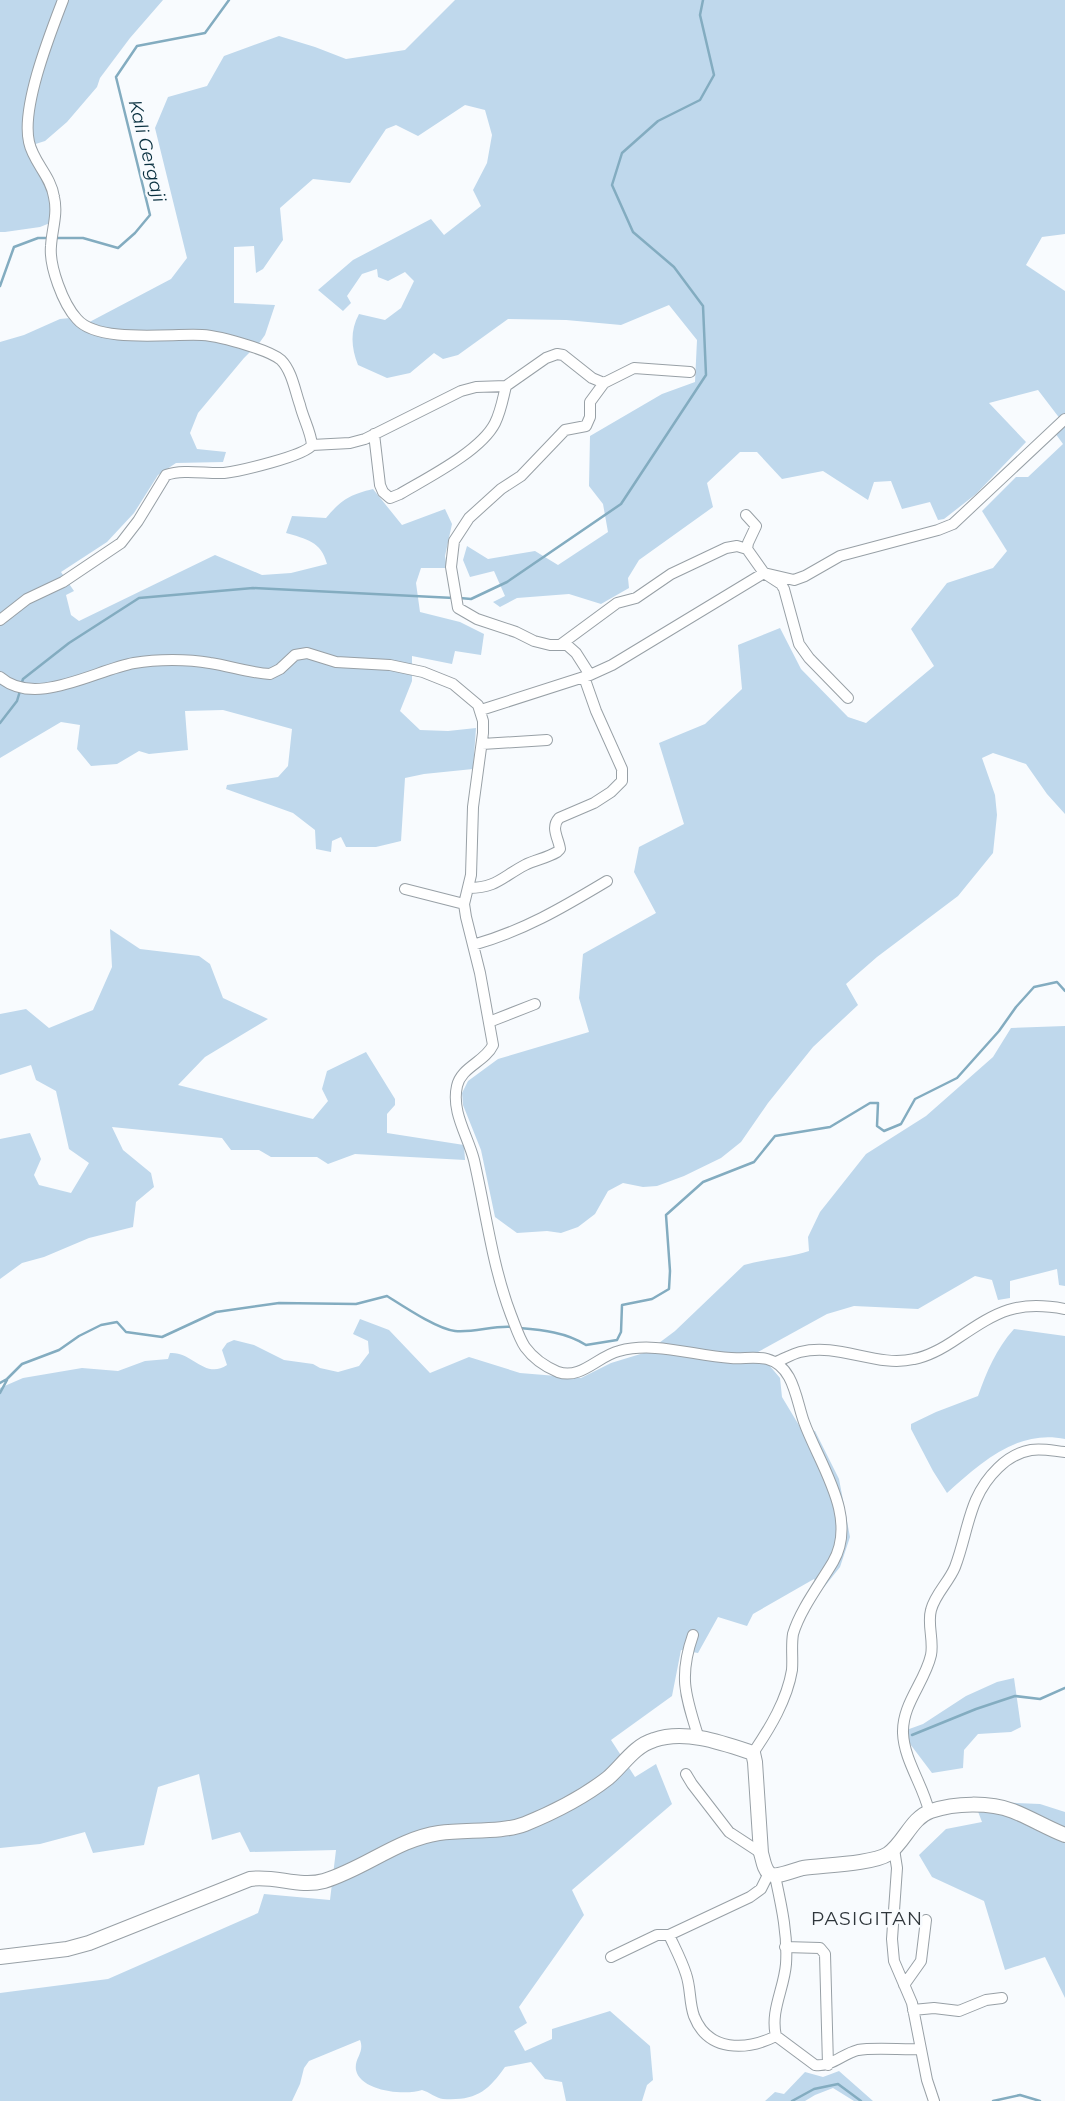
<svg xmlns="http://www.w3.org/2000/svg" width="1065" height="2101" font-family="Montserrat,sans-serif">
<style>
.green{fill:#bfd8ec}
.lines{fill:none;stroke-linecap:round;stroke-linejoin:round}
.stream{stroke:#83acc0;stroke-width:2.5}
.minor-casing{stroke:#98a0a6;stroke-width:12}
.tertiary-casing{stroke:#98a0a6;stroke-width:16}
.minor{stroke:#fff;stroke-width:10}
.tertiary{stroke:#fff;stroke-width:14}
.labels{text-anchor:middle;stroke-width:5;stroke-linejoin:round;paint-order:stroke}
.water-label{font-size:18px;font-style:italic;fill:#0a3140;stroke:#f8fbfe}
.quarter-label{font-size:19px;letter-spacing:1px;fill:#2f363b;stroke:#f8fbfe}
</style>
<rect width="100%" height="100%" fill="#f8fbfe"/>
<!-- green -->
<path class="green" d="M 0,0 L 163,0 L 130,38 L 100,78 L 97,87 L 67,122 L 45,141 L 26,147 L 51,195 L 50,223 L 40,227 L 5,232 L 0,232 Z
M 455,0 L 1065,0 L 1065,234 L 1042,237 L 1026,265 L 1065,291 L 1065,814 L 1047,794 L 1026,764 L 993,753 L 982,758 L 995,795 L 997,815 L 993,853 L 958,896 L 877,957 L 846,984 L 858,1005 L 813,1047 L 768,1103 L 741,1142 L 721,1158 L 684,1176 L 657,1186 L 643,1187 L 623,1183 L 608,1191 L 595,1214 L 578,1227 L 561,1233 L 547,1231 L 517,1233 L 495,1217 L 481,1150 L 463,1105 L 462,1093 L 468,1081 L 498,1059 L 589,1032 L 579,998 L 583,954 L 656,913 L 634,872 L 639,847 L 684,824 L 659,743 L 705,724 L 742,689 L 738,645 L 780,628 L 801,669 L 848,717 L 866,723 L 934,666 L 911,629 L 947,583 L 993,568 L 1007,551 L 982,511 L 1016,477 L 1028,477 L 1063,444 L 1055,433 L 1064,424 L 1038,390 L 989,403 L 1026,442 L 976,494 L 944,519 L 938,520 L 930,502 L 902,509 L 891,481 L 874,482 L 868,500 L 823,471 L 782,479 L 757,452 L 740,452 L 707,483 L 713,507 L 639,560 L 628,578 L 629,588 L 601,604 L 569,594 L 517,598 L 500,607 L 493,602 L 505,596 L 494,571 L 470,577 L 463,560 L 467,546 L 488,559 L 535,551 L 558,565 L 608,532 L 603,504 L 589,486 L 590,436 L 662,394 L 695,382 L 697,340 L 669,305 L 621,325 L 566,320 L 508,319 L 458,355 L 443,359 L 434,353 L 410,373 L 387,378 L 358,365 C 351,347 350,331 359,314 L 385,320 L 401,308 L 414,281 L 405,272 L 388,281 L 378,277 L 377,269 L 362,274 L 347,296 L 351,303 L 343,311 L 318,290 L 353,260 L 431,219 L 444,235 L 481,206 L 473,190 L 487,163 L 492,135 L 485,110 L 465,105 L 418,136 L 396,125 L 386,129 L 350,183 L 313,179 L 280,208 L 283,240 L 263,269 L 256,273 L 254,246 L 234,247 L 234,303 L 275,305 L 265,335 L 260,342 L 244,358 L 198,413 L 190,433 L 197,449 L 226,452 L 223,462 L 176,463 L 158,475 L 134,513 L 107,542 L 61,572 L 74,591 L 66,595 L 71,615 L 79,621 L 215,555 L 262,575 L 291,573 L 327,564 C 321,541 306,539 286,533 L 292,516 L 326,518 C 341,500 349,495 373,489 L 402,525 L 445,509 L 452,524 L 445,556 L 447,568 L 421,568 L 416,583 L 420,612 L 460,622 L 484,634 L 481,655 L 455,651 L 452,664 L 412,656 L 412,681 L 400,711 L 420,730 L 448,731 L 476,728 L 473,769 L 424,774 L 405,778 L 401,841 L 376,847 L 346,847 L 341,837 L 332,841 L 331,852 L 316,849 L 315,830 L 293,813 L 226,789 L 227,785 L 278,777 L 288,766 L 292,729 L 223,710 L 185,711 L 188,750 L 149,754 L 139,751 L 117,764 L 91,766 L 77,749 L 80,725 L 61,722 L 0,758 L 0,342 L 24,335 L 60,319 L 70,318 L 80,327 L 171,279 L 187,258 L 155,128 L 168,97 L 207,86 L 224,56 L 279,36 L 315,47 L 346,59 L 405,50 Z
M 110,929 L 140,949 L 199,956 L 210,964 L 223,998 L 268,1019 L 205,1057 L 178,1085 L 313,1119 L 328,1101 L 322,1089 L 327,1071 L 366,1052 L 395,1099 L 395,1105 L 387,1114 L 387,1133 L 464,1145 L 465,1160 L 355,1154 L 328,1164 L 317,1157 L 271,1157 L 259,1150 L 231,1150 L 222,1138 L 112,1127 L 123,1150 L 151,1173 L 154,1187 L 136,1202 L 133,1227 L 89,1238 L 44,1257 L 22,1263 L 0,1279 L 0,1139 L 30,1133 L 41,1159 L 34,1175 L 39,1185 L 71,1193 L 89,1163 L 69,1149 L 56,1091 L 36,1080 L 31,1065 L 0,1075 L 0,1014 L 26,1009 L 49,1028 L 93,1010 L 112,967 Z
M 1065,1026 L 1065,1286 L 1059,1285 L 1057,1269 L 1010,1281 L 1010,1298 L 998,1300 L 992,1280 L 975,1276 L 918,1309 L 854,1306 L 827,1314 L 758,1352 L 780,1378 L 782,1397 L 800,1427 L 815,1431 L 839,1479 L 850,1537 L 840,1567 L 821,1591 L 814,1579 L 753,1614 L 747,1626 L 718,1617 L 698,1653 L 681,1650 L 672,1696 L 611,1740 L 635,1777 L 656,1764 L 672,1804 L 572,1890 L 584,1915 L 519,2007 L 527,2023 L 514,2031 L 525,2051 L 552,2039 L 552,2029 L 610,2011 L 650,2046 L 653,2080 L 647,2085 L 642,2101 L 566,2101 L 562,2082 L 545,2079 L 531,2062 L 505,2067 C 488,2091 476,2101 443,2099 C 436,2098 429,2092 422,2090 C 405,2096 360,2091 356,2070 C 354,2058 365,2053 360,2040 L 309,2061 L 304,2068 L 300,2084 L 292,2101 L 0,2101 L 0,1993 L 108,1979 L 258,1913 L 264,1894 L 330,1900 L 336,1850 L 250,1852 L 240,1832 L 212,1840 L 199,1774 L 158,1787 L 144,1845 L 93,1853 L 85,1832 L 40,1844 L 0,1848 L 0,1388 L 23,1378 L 82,1368 L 118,1371 L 145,1361 L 168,1359 L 170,1353 C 192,1351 205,1380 227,1365 L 222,1350 L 227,1343 L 234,1340 L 254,1345 L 284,1360 L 313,1364 L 320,1368 L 338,1372 L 359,1366 L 369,1353 L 368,1341 L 353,1334 L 360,1319 L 389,1330 L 430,1373 L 469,1357 L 520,1373 L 581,1378 L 611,1363 L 647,1352 L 675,1331 L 744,1265 C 765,1259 788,1258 809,1251 L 808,1237 L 820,1212 L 866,1154 L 926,1116 L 993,1057 L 1011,1028 Z
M 1014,1329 L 1065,1336 L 1065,1439 C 1017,1429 981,1463 947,1493 L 933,1471 L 911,1429 L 911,1424 L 936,1412 L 978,1396 C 987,1371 996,1349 1014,1329 Z
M 1014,1678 L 1021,1727 L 1011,1732 L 978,1734 L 964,1750 L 963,1768 L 932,1773 L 901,1732 L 923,1724 L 966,1696 L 997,1682 Z
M 974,1801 L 1040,1804 L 1065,1812 L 1065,1998 L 1045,1957 L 1005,1970 L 984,1901 L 932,1877 L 919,1855 L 946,1829 L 982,1822 Z
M 839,2071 L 873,2101 L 854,2101 L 833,2088 L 815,2095 L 805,2101 L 765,2101 L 775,2092 L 784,2094 L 805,2072 L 823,2077 Z"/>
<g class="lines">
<!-- stream -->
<path class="stream" d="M 54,238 L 83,238 L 118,248 L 135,233 L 150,215 L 116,77 L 137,46 L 205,33 L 229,0
M 0,286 L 14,247 L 38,238 L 49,238
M 460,598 L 471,599 L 507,582 L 621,504 L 706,375 L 703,306 L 674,267 L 633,232 L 612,185 L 622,153 L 658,121 L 700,100 L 714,75 L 700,15 L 703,0
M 21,685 L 23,679 L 69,643 L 139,598 L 253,588 L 454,598
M 0,723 L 17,701 L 20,691
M 519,1328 C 542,1330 566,1332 586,1345 L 617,1340 L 621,1332 L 622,1305 L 652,1299 L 669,1289 L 670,1271 L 666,1215 L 703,1182 L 754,1162 L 775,1136 L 830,1127 L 870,1103 L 878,1103 L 877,1126 L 884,1131 L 901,1124 L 915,1099 L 957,1078 L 999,1031 L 1016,1007 L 1034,987 L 1057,982 L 1065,991
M 0,1383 L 7,1379 L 22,1364 L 59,1350 L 79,1336 L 101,1325 L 117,1322 L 126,1332 L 162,1337 L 216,1312 L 279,1303 L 356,1304 L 387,1296 C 403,1306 437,1329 455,1331 C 474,1333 494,1325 513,1327
M 0,1393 L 7,1380
M 912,1735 L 976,1709 L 1015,1696 L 1040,1699 L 1065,1688
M 792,2101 L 814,2089 L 838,2084 L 861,2101
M 993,2101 L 1020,2095 L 1040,2101"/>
<!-- minor casing -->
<g class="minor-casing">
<path id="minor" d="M 374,434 L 380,485 L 383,492 L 390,498 L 400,494 C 427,478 481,451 495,423 C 501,411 503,398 506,386 L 546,358 L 557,354 L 563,355 L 592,378 L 604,383 L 634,368 L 690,372
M 312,445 L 350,443 L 365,439 L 461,391 L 476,387 L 506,386
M 746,515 L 756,526 L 748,543 L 747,549 L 764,573 L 781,584 L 784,589 L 799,644 L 809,658 L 848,698
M 0,620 L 27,599 L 63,582 L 121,543 L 138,521 L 166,475 C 184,469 206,474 224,473 C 240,471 305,456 312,445 C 311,432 303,418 300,405 C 295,391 292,371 281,360 C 274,354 262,350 253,347 C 237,342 220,336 202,335 C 173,333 98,344 77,319 C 63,304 49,266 51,246 C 52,229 58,214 54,197 C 51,176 33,162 29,142 C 21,107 50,34 63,0
M 560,645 L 617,603 L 636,598 L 671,574 L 726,548 L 737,546 L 747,549
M 590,675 L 576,653 L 567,645 L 550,645 L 534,641 L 516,632 L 477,619 L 458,608 L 451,567 L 454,541 L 469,518 L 501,489 L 521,476 L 565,430 L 586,426 L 590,417 L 590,402 L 604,383
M 0,677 C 35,708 95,670 134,663 C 157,659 188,659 210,663 C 230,666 250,673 270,674 L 280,669 L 295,655 L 307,653 L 336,662 L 390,665 L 423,672 L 453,684 L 478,705 L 483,721 L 483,733 L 473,807 L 471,875 L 464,904 L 466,917 L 480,973 L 493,1045 C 485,1062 461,1067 457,1086 C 451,1112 468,1136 474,1160 C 486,1212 492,1265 511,1315 C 515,1325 519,1338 525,1347 C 533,1358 546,1367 558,1372 C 581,1380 598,1356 619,1351 C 655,1341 694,1356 731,1358 C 743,1359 755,1356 767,1359 C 794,1366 796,1400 804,1422 C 819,1464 859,1517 833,1562 C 820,1584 800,1610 793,1634 C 791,1646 793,1658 792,1670 C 787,1700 770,1728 753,1753
M 481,710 L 590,675 L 612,665 L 764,573 L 794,580 L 805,576 L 840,556 L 938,530 L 953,524 L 1065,419
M 482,744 L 547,740
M 469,888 C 496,888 502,877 525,865 C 535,860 547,858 557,852 L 560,849 C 559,839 550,828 559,818 L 594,803 L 611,792 L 622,781 L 622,769 L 596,711 L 584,677
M 405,889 L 464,904
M 473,945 C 523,931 562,908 607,881
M 489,1022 L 535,1004
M 776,1362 C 784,1359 792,1354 800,1352 C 839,1342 876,1368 914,1359 C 930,1356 945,1347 958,1338 C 998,1311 1017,1300 1065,1309
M 693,1635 C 678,1678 686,1697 699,1739
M 686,1774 L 692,1784 L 729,1832 L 761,1853
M 929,1811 C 923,1785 904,1760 903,1733 C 902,1704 925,1682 931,1655 C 934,1640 927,1624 931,1610 C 935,1594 949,1582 955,1567 C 969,1530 968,1497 998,1468 C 1007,1459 1019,1452 1031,1450 C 1042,1448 1054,1451 1065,1452
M 894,1849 L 897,1868 L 892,1939 L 894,1961 L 912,2003 L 927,2080 L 934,2101
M 775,1876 C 781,1904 788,1934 786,1964 C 784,1989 770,2011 776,2036 L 815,2065 C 832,2067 842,2054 858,2050 C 873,2047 905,2050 921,2049
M 669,1935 C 675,1948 682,1961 686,1974 C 691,1988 689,2002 694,2016 C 708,2052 746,2051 776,2036
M 785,1947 L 820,1948 L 825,1954 L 828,2065
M 611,1957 L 657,1935 L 669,1935 L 750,1897 L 761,1889 L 769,1873
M 904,1985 L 921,1961 L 926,1920
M 913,2010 L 934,2008 L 959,2011 L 986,2000 L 1002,1998"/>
</g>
<!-- tertiary casing -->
<g class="tertiary-casing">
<path id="tertiary" d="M 0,1957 L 67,1949 L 89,1943 L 250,1879 C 275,1875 299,1888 324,1881 C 364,1869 398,1839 439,1833 C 466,1829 502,1833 525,1824 C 552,1813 585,1796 608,1778 C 623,1765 634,1746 654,1740 C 685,1729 723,1743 753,1753 L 755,1762 L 761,1853 C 763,1859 764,1870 770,1874 C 776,1878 795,1870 803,1868 C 823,1865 872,1864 888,1854 C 905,1842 911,1818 931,1811 C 955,1803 989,1802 1013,1811 C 1031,1818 1047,1828 1065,1835"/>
</g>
<!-- minor -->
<use href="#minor" class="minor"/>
<!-- tertiary -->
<use href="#tertiary" class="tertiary"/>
</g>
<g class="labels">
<!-- water labels -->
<g class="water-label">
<text transform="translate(147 151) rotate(76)" y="6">Kali Gergaji</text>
</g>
<!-- quarter labels -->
<g class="quarter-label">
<text x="867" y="1925">PASIGITAN</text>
</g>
</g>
</svg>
